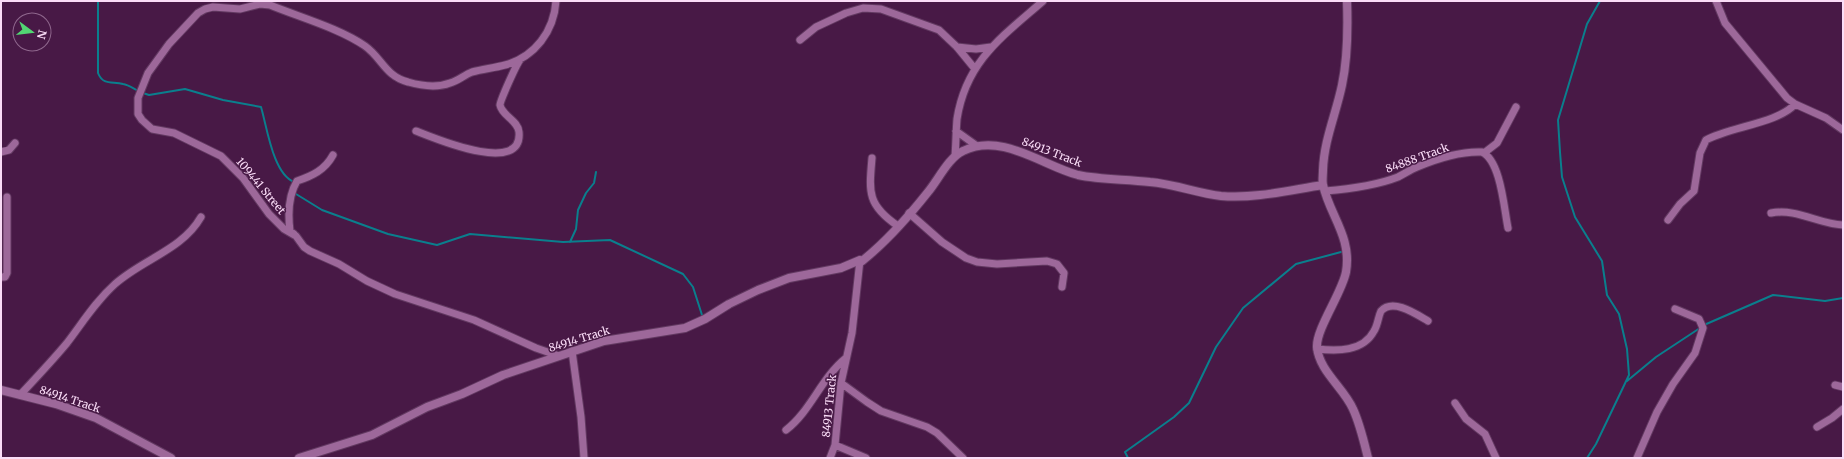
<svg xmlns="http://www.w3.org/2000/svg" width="1844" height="459" font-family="Merriweather,serif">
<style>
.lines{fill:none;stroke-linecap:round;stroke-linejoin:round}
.stream{stroke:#0a7f8d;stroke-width:2}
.minor-casing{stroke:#623961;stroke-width:9}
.tertiary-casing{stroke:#623961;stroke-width:10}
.minor{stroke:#9d689a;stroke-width:7}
.tertiary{stroke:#9d689a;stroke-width:8}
.labels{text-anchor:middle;stroke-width:3;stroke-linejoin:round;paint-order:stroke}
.street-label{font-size:11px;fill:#fadcf7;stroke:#481946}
</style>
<rect width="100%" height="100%" fill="#481946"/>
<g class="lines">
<!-- stream -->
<path class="stream" d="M 98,1 L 98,73 C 103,86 113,81 123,84 C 129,85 134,89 139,91
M 143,93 L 149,95 L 185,89 L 223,100 L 261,107 C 267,127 273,174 294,182
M 296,194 L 322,210 L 388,234 L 437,245 L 470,234 L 563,242 L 610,240 L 683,274 L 693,287 L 702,315
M 570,242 L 576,229 L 578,210 L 586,193 L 594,183 L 596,172
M 1704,325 L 1773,295 L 1825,301 L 1843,298
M 1627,381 L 1656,357 L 1700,328
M 1128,458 L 1125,452 L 1174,417 L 1189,403 L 1216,347 L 1243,308 L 1296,264 L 1341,252
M 1587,458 L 1596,444 L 1629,375 L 1627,349 L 1619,314 L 1607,295 L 1602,261 L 1575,217 L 1562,177 L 1560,152 L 1558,120 L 1587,24 L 1600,1"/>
<!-- minor casing -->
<g class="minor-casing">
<path id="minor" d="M 556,1 C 554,31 535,57 505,65 C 494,68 483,69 472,72 C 464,75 458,81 450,83 C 437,88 422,86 408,82 C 385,76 382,58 365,46 C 339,28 299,17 270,5 L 260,4 L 240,9 L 213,7 L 205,9 L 198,13 L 169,44 L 148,73 L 138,98 L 138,114 L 142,120 L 152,129 L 174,133 L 221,156 L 243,178 L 269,214 L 284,229 L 296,236 L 304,247 L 310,251 L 339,264 L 367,281 L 395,294 L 474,320 L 536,348 L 559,356
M 1716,1 L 1725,23 L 1787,98 L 1795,104 L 1826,118 L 1843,130
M 800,40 L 816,27 L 846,13 L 863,8 L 881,9 L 939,30 L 957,47 L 975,69
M 957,47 L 976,49 L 991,47
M 416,131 C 434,138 523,176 519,132 C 518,120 502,116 500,105 C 500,101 516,65 520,60
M 956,131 L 977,146
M 1,152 L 9,150 L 15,143
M 1484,153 L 1497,143 L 1516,107
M 955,156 C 956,144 956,131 957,119 C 966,61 1003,36 1043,1
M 872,158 C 869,192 867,205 898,226
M 1325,191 C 1350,189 1375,186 1398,177 C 1404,174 1410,170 1417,167 C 1436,159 1461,151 1482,152 C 1501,161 1504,209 1508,228
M 909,213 L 942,242 L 966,258 L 977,262 L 997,264 L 1047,261 L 1057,264 L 1064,273 L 1062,287
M 1771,213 C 1797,208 1818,224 1843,225
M 1668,220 L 1680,204 L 1694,191 L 1700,153 L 1706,140 C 1729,127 1779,123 1795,104
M 294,234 L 290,231 C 288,215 288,196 297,181 C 312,176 325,170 333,155
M 1,277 L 5,277 L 7,273 L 7,197
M 1317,349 C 1337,351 1363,352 1374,331 C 1378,325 1378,317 1381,311 C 1393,298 1416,314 1428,321
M 572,351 L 581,417 L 584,458
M 841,383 L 867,402 L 881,411 L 927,427 L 937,433 L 963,458
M 1835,385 L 1843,387
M 20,395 C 36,378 52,361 67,343 C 83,322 96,301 115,284 C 143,259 182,250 201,217
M 1455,403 L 1466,419 L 1485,434 L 1496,458
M 1817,427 L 1832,418 L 1843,409
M 786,430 C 811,411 821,378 846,358
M 835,445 L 866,458
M 830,458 L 835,445 L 841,383 L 852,333 L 860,260
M 1637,458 L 1657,412 L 1673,384 L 1695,353 L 1703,328 L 1699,319 L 1675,309"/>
</g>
<!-- tertiary casing -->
<g class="tertiary-casing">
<path id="tertiary" d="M 1347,1 C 1348,29 1348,57 1342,85 C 1336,114 1324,140 1323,170 C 1323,175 1322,181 1323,185 C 1330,216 1352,237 1346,272 C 1342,293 1316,329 1317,347 C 1319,371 1344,388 1353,409 C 1360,424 1364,442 1368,458
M 1,390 L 56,404 L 96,418 L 171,458
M 299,458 L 372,435 L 427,407 L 462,394 L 503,375 L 604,341 L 685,328 L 705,319 L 729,304 L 758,290 L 789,278 L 841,268 L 860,260 L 862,261 C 886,242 909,216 928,192 C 938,180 949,157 963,151 C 1002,132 1043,166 1078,175 C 1101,180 1126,179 1150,182 C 1174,184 1197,193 1221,196 C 1255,199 1290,190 1323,185"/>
</g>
<!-- minor -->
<use href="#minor" class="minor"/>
<!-- tertiary -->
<use href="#tertiary" class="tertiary"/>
</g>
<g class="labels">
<!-- street labels -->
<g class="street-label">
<text transform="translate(1052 152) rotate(21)" y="4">84913 Track</text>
<text transform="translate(1417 158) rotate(-20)" y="4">84888 Track</text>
<text transform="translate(261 186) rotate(50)" y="4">109441 Street</text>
<text transform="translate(579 339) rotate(-17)" y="4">84914 Track</text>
<text transform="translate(70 399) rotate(18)" y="4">84914 Track</text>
<text transform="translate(829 406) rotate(-84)" y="4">84913 Track</text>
</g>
</g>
<!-- border -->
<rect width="1844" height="459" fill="none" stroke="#fadcf7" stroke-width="4"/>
<!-- north arrow -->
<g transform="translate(32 32) rotate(105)"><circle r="19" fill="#481946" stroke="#8f678d"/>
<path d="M0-3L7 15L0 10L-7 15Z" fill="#52d673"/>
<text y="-6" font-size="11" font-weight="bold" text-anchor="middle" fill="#fadcf7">N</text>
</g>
</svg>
